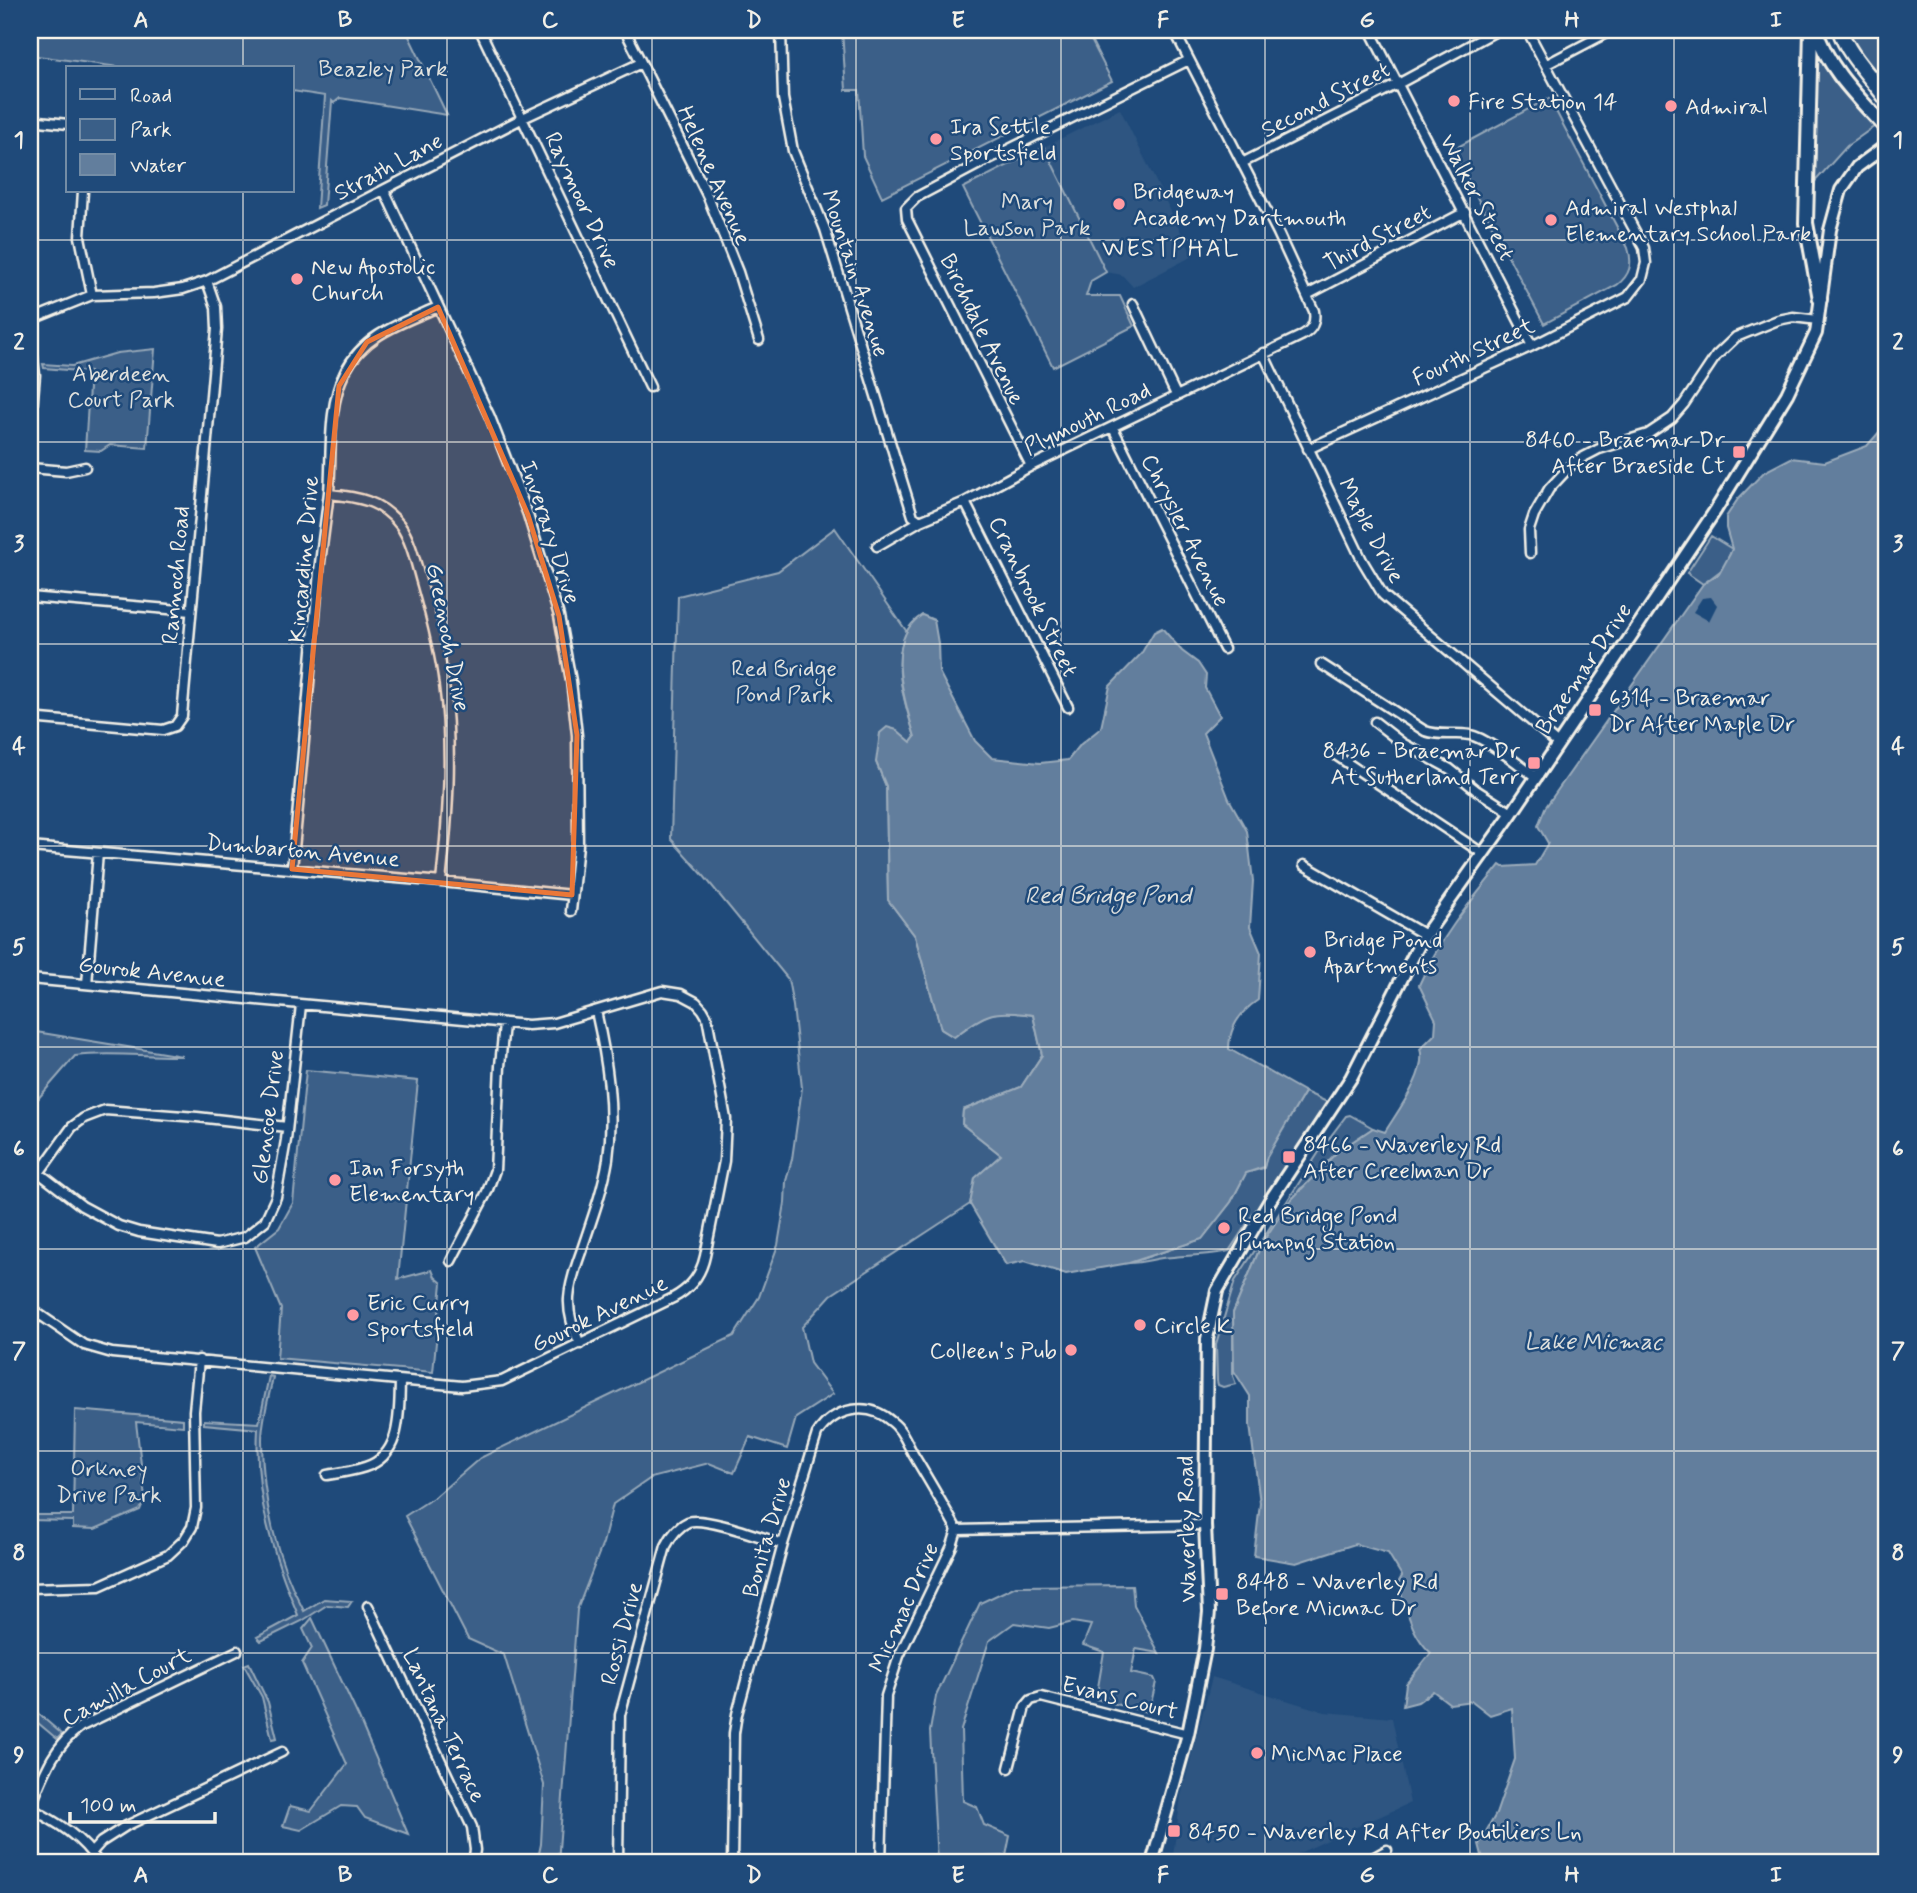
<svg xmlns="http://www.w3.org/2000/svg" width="1917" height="1893" font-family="Mynerve,sans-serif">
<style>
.built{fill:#2d5581}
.green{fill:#3a5f88;stroke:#97a8b8;stroke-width:2}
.water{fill:#627e9d;stroke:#9cacbb;stroke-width:2}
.pier{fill:#1f4a7a}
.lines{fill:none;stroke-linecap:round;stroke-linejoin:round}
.street-casing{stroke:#f4f1e8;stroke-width:13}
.secondary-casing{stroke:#f4f1e8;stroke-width:16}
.primary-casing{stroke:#f4f1e8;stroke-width:18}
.highway-casing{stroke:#f4f1e8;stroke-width:19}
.street{stroke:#1f4a7a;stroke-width:8}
.secondary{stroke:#1f4a7a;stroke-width:10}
.primary{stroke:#1f4a7a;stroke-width:12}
.highway{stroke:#1f4a7a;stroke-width:14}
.marked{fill:#ea7738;fill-opacity:0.2;stroke:#ea7738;stroke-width:5;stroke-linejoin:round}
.grid{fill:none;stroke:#f4f1e8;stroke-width:2;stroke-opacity:0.55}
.poi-dot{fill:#ff9aa2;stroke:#1f4a7a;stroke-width:2.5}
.labels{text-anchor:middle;stroke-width:5;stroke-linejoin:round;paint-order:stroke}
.park-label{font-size:23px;fill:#e1e2de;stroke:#1f4a7a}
.street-label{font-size:23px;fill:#f4f1e8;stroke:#1f4a7a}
.poi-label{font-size:23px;fill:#f4f1e8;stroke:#1f4a7a;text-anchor:start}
.neighbourhood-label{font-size:24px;letter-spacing:2px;fill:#f4f1e8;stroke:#1f4a7a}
.water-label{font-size:24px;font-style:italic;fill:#dee0dd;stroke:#1f4a7a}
.neatline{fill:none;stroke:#f4f1e8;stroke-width:2.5}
.grid-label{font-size:23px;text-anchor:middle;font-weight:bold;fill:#f4f1e8}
</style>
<rect width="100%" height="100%" fill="#1f4a7a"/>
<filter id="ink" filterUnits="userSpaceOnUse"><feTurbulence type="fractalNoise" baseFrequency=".0143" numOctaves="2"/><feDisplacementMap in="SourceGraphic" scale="14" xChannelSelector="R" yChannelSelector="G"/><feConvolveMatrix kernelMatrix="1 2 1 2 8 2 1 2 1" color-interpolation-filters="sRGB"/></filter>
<g filter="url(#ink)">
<!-- built -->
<path class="built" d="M 1120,109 L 1193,256 L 1133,287 L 1122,275 L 1106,272 L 1044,147 Z
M 1212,1677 L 1325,1712 L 1392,1718 L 1410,1803 L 1277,1863 L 1172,1863 L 1181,1796 Z"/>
<!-- green -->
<path class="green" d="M 30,30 L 406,30 L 447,115 L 340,98 L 334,103 L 332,101 L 324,205 L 317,208 L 325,96 L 292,91 L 292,68 L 126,68 L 30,55 Z
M 842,30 L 1086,30 L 1112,81 L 882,197 L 863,156 L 859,90 L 846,90 Z
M 1844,30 L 1887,30 L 1887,82 C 1864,72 1854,52 1844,30 Z
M 1812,47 L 1836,84 L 1875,126 L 1847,146 L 1812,185 Z
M 1549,98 L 1628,248 C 1633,264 1630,275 1617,285 L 1544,324 L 1452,150 Z
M 1044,147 L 1106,272 L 1091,281 L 1086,296 L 1120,296 L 1134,326 L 1053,367 L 963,188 Z
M 155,349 L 147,448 L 110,445 L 101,451 L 85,450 L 90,372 L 44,368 L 43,364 L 72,366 L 117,353 Z
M 835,528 L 907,632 C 890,661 906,707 915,737 L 911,742 L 905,738 L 876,762 L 886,786 L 888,900 L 915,936 L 941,1029 L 954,1037 C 987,1012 992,1009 1033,1015 L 1042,1055 L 1021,1087 L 963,1110 L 962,1124 L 1001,1155 L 976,1178 L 970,1204 L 831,1295 L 802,1327 L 810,1363 L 833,1394 L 796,1418 L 787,1449 L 750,1437 L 734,1473 L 709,1463 L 651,1478 L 613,1504 L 603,1543 L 577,1610 L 558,1863 L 537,1863 L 541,1844 L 544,1785 L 504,1655 L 468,1639 L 405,1516 L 436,1496 L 480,1458 L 734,1336 L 759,1297 L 778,1245 L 785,1203 L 786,1181 L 792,1159 L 802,1088 L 793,1006 L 788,979 L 704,876 L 671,839 L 678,596 L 778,571 Z
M 1711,536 L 1732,549 L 1724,568 L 1703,584 L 1687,573 Z
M 30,1031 L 182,1056 C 146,1057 111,1051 75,1056 L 30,1108 Z
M 306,1070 L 418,1081 L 398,1279 L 432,1270 L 435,1277 L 442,1283 L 433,1372 L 277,1358 L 281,1309 L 255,1247 L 279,1228 L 293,1203 Z
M 1305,1092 L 1327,1102 L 1229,1251 C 1207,1256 1184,1255 1162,1258 C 1150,1260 1141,1263 1129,1263 L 1202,1239 L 1231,1202 L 1246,1173 L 1264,1168 L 1266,1157 Z
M 1350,1115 L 1373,1128 L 1337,1152 L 1312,1180 L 1300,1189 L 1262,1243 L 1233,1313 L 1233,1376 L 1236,1384 L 1223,1387 L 1218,1385 L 1217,1381 L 1216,1344 L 1235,1281 L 1321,1149 L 1346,1116 Z
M 269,1376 L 273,1377 C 269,1397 262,1419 262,1440 C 262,1499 276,1559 304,1611 L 324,1599 L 352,1601 L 348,1607 L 327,1605 L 302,1621 L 261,1641 L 257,1637 L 298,1615 C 273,1555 254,1495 258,1429 L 204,1424 L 204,1420 L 259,1423 Z
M 75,1410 L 183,1419 L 183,1426 L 136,1422 L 145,1498 L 140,1510 L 95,1529 L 73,1528 L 73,1521 L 30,1520 L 30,1515 L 73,1515 Z
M 1132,1585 L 1134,1605 L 1159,1653 L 1136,1649 L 1131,1673 L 1154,1678 L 1156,1682 L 1152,1699 L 1147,1712 L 1096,1699 L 1104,1652 L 1083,1645 L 1091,1625 L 1073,1622 L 1049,1628 L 1014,1623 L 989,1641 L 961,1730 L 963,1801 L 977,1807 L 984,1825 L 1010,1836 L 1006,1856 L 961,1858 L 961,1863 L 937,1863 L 930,1731 L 936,1696 L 980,1603 L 1016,1586 Z
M 312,1618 L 359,1718 L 408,1834 L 365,1818 L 357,1807 L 341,1806 L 301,1830 L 283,1826 L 290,1806 L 311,1811 L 347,1764 L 302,1663 L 312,1648 L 303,1629 Z
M 249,1663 L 268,1702 L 277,1738 L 272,1739 L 262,1697 L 244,1665 Z
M 35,1711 L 62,1734 L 57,1739 L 31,1717 Z"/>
<!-- water -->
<path class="water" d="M 1887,423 L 1887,1863 L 1484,1863 L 1479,1844 L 1496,1814 L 1515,1759 L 1512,1708 L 1490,1715 L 1472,1701 L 1450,1704 L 1433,1691 L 1418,1702 L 1403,1706 L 1406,1684 L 1431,1653 C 1410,1634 1407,1608 1398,1583 L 1402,1576 L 1388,1553 L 1355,1544 L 1296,1563 L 1254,1556 L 1260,1503 L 1250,1425 L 1250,1396 L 1234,1371 L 1233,1313 L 1262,1243 L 1290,1201 L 1337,1152 L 1373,1128 L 1385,1132 C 1397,1112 1428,1072 1420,1049 L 1435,1034 L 1436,1020 L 1419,985 C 1439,939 1469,903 1500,865 L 1503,867 L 1535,865 L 1548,843 L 1538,826 L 1545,808 L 1703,584 L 1719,574 L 1730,554 L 1732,549 L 1726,528 L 1726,517 L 1738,499 L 1764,472 L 1791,458 L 1825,462 L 1867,446 Z
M 922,615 L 934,620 L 938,643 L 939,672 L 975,741 L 992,758 L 1040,763 L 1068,760 L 1081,744 L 1101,728 L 1110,686 L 1141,654 L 1154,632 L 1162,628 L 1182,651 L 1198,663 L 1206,675 L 1205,688 L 1220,716 L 1203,733 L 1229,799 L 1247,831 L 1253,881 L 1250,927 L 1261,953 L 1258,1000 C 1240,1012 1229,1028 1229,1049 L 1305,1092 L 1267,1157 L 1264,1167 L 1246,1173 L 1231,1202 L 1202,1239 L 1129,1263 L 1066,1274 L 1025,1261 L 1006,1265 L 970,1204 L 975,1178 L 1001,1155 L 962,1124 L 963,1110 L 1021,1087 L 1042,1055 L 1033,1015 C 991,1009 987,1013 954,1037 L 941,1029 L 915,936 L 888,900 L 886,786 L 876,762 L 880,733 L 887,727 L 897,730 L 911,742 L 915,737 C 905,702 883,640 922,615 Z"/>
<!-- pier -->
<path class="pier" d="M 1711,597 L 1717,605 L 1709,621 L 1693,612 L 1702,598 Z"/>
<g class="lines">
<!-- street casing -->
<g class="street-casing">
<path id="street" d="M 480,30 L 650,387
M 625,30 L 708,197 L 738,272 L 759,340
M 781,30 L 783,98 L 793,151 L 825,229 L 899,471 L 913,516 L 920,521
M 1370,30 L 1532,346
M 1547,64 L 1612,30
M 30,120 L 68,124
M 1242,163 L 1398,84 L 1498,30
M 384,190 L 490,417 L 528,515 L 559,616 L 571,681 L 577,735 L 578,845 L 571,911
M 83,191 L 80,237 L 92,295
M 1307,295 L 1465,212
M 1133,304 L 1176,395
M 30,320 L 92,295 L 154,293 L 183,289 L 207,281 L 523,118 L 641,63
M 30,334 L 35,375 L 30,435
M 1263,353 L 1362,560 L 1383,595 L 1558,744
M 1113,428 L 1224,649
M 1308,449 L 1532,346 L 1628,297 L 1642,279 L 1646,263 L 1644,248 L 1527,30
M 1031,466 L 907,219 L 906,208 L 917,197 L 985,161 L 1189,60
M 30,468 L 66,471 L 85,467
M 329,494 C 357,497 381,500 400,525 C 412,542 416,565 422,585 C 431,617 440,651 444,684 C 453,750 448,816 441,882
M 965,502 L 1068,707
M 877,546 L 920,521 L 965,502 L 1031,466 L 1301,336 C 1312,330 1316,323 1314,311 L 1278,233 L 1174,30
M 1530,553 L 1529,530 L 1534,515 L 1549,489 L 1574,462 L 1599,449 L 1648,434 L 1672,418 L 1684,404 L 1716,356 L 1736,337 L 1778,320 L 1793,317 L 1818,320
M 30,597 L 191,611
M 1321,664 L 1425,731 C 1443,737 1454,732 1470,735 C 1487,738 1520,766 1536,777
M 30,718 L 163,730 L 175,726 L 182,716 L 217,329 L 216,307 L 207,281
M 1375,722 L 1402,743 L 1450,769 L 1476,790 L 1512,813
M 1337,756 L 1482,853
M 30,847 L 431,881 L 572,895
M 1304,865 L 1425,935
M 292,869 C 302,770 310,671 319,572 C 322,545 326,519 329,492 C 332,454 327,407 345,372 C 364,334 402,323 438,307
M 30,979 L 528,1025 L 554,1023 L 662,991 L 681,994 L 696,1002 L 703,1010 L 707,1017 L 726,1119 L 724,1161 L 705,1256 C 701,1275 690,1289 673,1298 L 502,1381 L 462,1386 L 112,1353 L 84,1345 L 30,1308
M 87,984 L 98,853
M 30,1166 L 82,1206 L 119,1226 L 139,1232 L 217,1244 L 245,1237 L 265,1221 L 276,1197 L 286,1140 L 301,1005
M 39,1173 L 72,1127 L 84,1118 L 105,1110 L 197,1117 L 287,1127
M 451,1261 L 487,1192 L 495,1170 L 500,1066 L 504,1024
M 30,1325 L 38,1316
M 580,1344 C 573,1329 568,1314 569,1298 C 570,1282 576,1266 581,1252 C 591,1222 603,1190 608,1159 C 615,1109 607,1060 596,1011
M 327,1475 C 340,1473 353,1471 365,1467 C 402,1456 399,1412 400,1382
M 30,1588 L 99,1586 L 168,1555 L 184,1540 L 192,1527 L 196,1508 L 194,1411 L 199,1360
M 368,1606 L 472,1827 L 475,1850 L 473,1863
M 1009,1768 L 1025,1707 L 1031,1700 L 1041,1697 L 1188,1734
M 30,1808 C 43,1777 52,1748 80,1727 L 237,1651
M 30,1808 C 55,1821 84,1838 98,1863
M 91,1853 L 101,1842 L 126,1826 L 282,1752
M 618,1863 L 620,1715 L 666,1546 C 671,1536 677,1527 688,1522 C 705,1516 763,1538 783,1544
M 732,1863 L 734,1733 L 737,1714 L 783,1544 L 817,1434 C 834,1408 868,1400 892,1422 C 902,1429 907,1443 913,1454 C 928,1479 943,1504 957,1530
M 881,1863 L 886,1696 L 899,1656 L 952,1546 L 957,1530 L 1205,1525
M 1364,1863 L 1387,1850"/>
</g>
<!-- secondary casing -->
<g class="secondary-casing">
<path id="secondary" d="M 1152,1863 L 1188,1734 L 1205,1649 L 1209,1612 L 1205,1525 L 1207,1339 L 1217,1291 L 1269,1202 L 1351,1078 L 1421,941 L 1512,813 L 1715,511 L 1787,394 L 1816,333 L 1830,230 L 1841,190 L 1857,167 L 1887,145"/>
</g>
<!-- primary casing -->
<g class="primary-casing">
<path id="primary" d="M 1811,30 L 1806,223 L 1820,299
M 1816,30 C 1828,70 1860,99 1887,129"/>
</g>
<!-- highway casing -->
<g class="highway-casing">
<path id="highway" d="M 1840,30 C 1847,54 1872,78 1887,99"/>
</g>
<!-- street -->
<use href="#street" class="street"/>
<!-- secondary -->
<use href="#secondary" class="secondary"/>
<!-- primary -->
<use href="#primary" class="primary"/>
<!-- highway -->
<use href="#highway" class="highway"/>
</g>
</g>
<!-- marked area -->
<path class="marked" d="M 438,307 L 528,515 L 559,616 L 577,735 L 572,895 L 292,869 L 339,386 L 367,342 Z"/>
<!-- grid -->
<path class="grid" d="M 243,30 L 243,68M 447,30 L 447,1863M 652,30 L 652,1863M 856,30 L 856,1863M 1061,30 L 1061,1863M 1265,30 L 1265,1863M 1470,30 L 1470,1863M 1674,30 L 1674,1863M 243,191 L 243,1863M 30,240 L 1887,240M 30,442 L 1887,442M 30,644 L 1887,644M 30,846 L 1887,846M 30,1047 L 1887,1047M 30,1249 L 1887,1249M 30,1451 L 1887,1451M 30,1653 L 1887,1653"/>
<!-- markers -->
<g class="poi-dot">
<circle cx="1454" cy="101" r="7"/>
<circle cx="1671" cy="106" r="7"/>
<circle cx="936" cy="139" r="7"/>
<circle cx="1119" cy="204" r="7"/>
<circle cx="1551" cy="220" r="7"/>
<circle cx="297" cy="279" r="7"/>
<rect x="1732" y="445" width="14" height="14" rx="3.5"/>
<rect x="1588" y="703" width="14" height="14" rx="3.5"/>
<rect x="1527" y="756" width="14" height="14" rx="3.5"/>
<circle cx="1310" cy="952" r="7"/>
<rect x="1282" y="1150" width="14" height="14" rx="3.5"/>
<circle cx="335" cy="1180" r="7"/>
<circle cx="1224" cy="1228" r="7"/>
<circle cx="353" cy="1315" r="7"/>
<circle cx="1140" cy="1325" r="7"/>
<circle cx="1071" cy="1350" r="7"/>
<rect x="1215" y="1587" width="14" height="14" rx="3.5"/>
<circle cx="1257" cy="1753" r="7"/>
<rect x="1167" y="1824" width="14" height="14" rx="3.5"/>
</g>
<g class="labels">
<!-- park labels -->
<g class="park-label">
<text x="383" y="76">Beazley Park</text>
<text x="1027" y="209">Mary<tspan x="1027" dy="26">Lawson Park</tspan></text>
<text x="121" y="381">Aberdeen<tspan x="121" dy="26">Court Park</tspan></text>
<text x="784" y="676">Red Bridge<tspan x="784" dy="26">Pond Park</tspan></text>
<text x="109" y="1476">Orkney<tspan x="109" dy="26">Drive Park</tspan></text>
</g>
<!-- street labels -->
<g class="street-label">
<text transform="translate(1325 99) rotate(-27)" y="8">Second Street</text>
<text transform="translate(388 166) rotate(-28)" y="8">Strath Lane</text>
<text transform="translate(715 175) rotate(66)" y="8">Helene Avenue</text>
<text transform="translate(1478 197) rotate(63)" y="8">Walker Street</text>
<text transform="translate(583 200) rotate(65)" y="8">Raymoor Drive</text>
<text transform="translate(1377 237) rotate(-28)" y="8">Third Street</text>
<text transform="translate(856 273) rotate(72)" y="8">Mountain Avenue</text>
<text transform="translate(983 329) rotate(64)" y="8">Birchdale Avenue</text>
<text transform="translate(1473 351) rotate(-25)" y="8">Fourth Street</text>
<text transform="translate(1087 418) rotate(-26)" y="8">Plymouth Road</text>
<text transform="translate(1186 530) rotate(63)" y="8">Chrysler Avenue</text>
<text transform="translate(1372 530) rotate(62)" y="8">Maple Drive</text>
<text transform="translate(551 532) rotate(72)" y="8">Inverary Drive</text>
<text transform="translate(303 559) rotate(-85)" y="8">Kincardine Drive</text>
<text transform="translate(175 575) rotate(-85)" y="8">Rannoch Road</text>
<text transform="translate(1034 596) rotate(64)" y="8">Cranbrook Street</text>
<text transform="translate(449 637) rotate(79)" y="8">Greenoch Drive</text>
<text transform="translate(1583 668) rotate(-56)" y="8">Braemar Drive</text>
<text transform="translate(303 850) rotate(5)" y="8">Dumbarton Avenue</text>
<text transform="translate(152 971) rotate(6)" y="8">Gourok Avenue</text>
<text transform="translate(267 1117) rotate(-83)" y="8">Glencoe Drive</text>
<text transform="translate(599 1313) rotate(-26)" y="8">Gourok Avenue</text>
<text transform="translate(1186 1529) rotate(-91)" y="8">Waverley Road</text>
<text transform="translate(766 1537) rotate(-74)" y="8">Bonita Drive</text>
<text transform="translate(903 1607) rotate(-66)" y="8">Micmac Drive</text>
<text transform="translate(621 1633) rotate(-75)" y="8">Rossi Drive</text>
<text transform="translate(126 1686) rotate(-28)" y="8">Camilla Court</text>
<text transform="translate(1120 1697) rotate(14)" y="8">Evans Court</text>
<text transform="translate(445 1725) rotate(65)" y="8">Lantana Terrace</text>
</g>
<!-- poi labels -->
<g class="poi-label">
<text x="1468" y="109">Fire Station 14</text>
<text x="1685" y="114">Admiral</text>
<text x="950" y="134">Ira Settle<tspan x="950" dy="26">Sportsfield</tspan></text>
<text x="1133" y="199">Bridgeway<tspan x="1133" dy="26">Academy Dartmouth</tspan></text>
<text x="1565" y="215">Admiral Westphal<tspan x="1565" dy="26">Elementary School Park</tspan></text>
<text x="311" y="274">New Apostolic<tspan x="311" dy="26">Church</tspan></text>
<text x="1725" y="447" text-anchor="end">8460 - Braemar Dr<tspan x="1725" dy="26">After Braeside Ct</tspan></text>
<text x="1609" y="705">6314 - Braemar<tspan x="1609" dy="26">Dr After Maple Dr</tspan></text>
<text x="1520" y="758" text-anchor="end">8436 - Braemar Dr<tspan x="1520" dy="26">At Sutherland Terr</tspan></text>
<text x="1324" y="947">Bridge Pond<tspan x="1324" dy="26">Apartments</tspan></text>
<text x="1303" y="1152">8466 - Waverley Rd<tspan x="1303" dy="26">After Creelman Dr</tspan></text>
<text x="349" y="1175">Ian Forsyth<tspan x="349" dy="26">Elementary</tspan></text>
<text x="1238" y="1223">Red Bridge Pond<tspan x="1238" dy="26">Pumpng Station</tspan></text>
<text x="367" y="1310">Eric Curry<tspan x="367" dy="26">Sportsfield</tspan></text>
<text x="1154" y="1333">Circle K</text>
<text x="1057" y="1358" text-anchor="end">Colleen's Pub</text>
<text x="1236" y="1589">8448 - Waverley Rd<tspan x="1236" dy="26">Before Micmac Dr</tspan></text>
<text x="1271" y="1761">MicMac Place</text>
<text x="1188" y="1839">8450 - Waverley Rd After Boutiliers Ln</text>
</g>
<!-- neighbourhood labels -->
<g class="neighbourhood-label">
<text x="1171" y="256">WESTPHAL</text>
</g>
<!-- water labels -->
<g class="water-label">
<text x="1108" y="903">Red Bridge Pond</text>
<text x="1593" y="1349">Lake Micmac</text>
</g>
</g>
<!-- margin -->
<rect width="1917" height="1893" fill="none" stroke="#1f4a7a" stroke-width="77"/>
<!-- legend -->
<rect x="66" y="66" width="228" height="126" fill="#1f4a7a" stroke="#748da6" stroke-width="2"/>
<rect x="80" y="89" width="35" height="10" fill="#1f4a7a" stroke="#748da6" stroke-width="2"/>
<text x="130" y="102" font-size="21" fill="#f4f1e8">Road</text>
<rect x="80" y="119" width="35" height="21" fill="#3a5f88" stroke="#748da6" stroke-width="2"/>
<text x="130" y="136" font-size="21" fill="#f4f1e8">Park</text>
<rect x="80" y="154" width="35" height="21" fill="#627e9d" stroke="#748da6" stroke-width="2"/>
<text x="130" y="172" font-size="21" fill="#f4f1e8">Water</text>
<!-- scale -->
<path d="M70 1812v10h145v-10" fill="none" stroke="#f4f1e8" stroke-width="3.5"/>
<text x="80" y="1812" font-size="21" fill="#f4f1e8" stroke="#1f4a7a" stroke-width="5" paint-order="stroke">100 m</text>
<rect x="38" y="38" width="1840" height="1816" class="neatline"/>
<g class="grid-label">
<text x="141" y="27">A</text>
<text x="345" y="27">B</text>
<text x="550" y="27">C</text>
<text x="754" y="27">D</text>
<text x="958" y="27">E</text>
<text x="1163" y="27">F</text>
<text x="1367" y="27">G</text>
<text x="1572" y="27">H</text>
<text x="1776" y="27">I</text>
<text x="19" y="147">1</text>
<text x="1898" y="147">1</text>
<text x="19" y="349">2</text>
<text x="1898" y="349">2</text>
<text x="19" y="551">3</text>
<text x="1898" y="551">3</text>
<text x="19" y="753">4</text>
<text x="1898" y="753">4</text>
<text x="19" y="954">5</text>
<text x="1898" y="954">5</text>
<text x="19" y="1156">6</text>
<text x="1898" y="1156">6</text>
<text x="19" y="1358">7</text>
<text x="1898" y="1358">7</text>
<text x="19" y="1560">8</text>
<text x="1898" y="1560">8</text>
<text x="19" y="1762">9</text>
<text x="1898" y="1762">9</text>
<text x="141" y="1882">A</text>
<text x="345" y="1882">B</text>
<text x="550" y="1882">C</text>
<text x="754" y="1882">D</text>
<text x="958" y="1882">E</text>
<text x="1163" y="1882">F</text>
<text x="1367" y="1882">G</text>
<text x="1572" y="1882">H</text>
<text x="1776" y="1882">I</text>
</g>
</svg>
